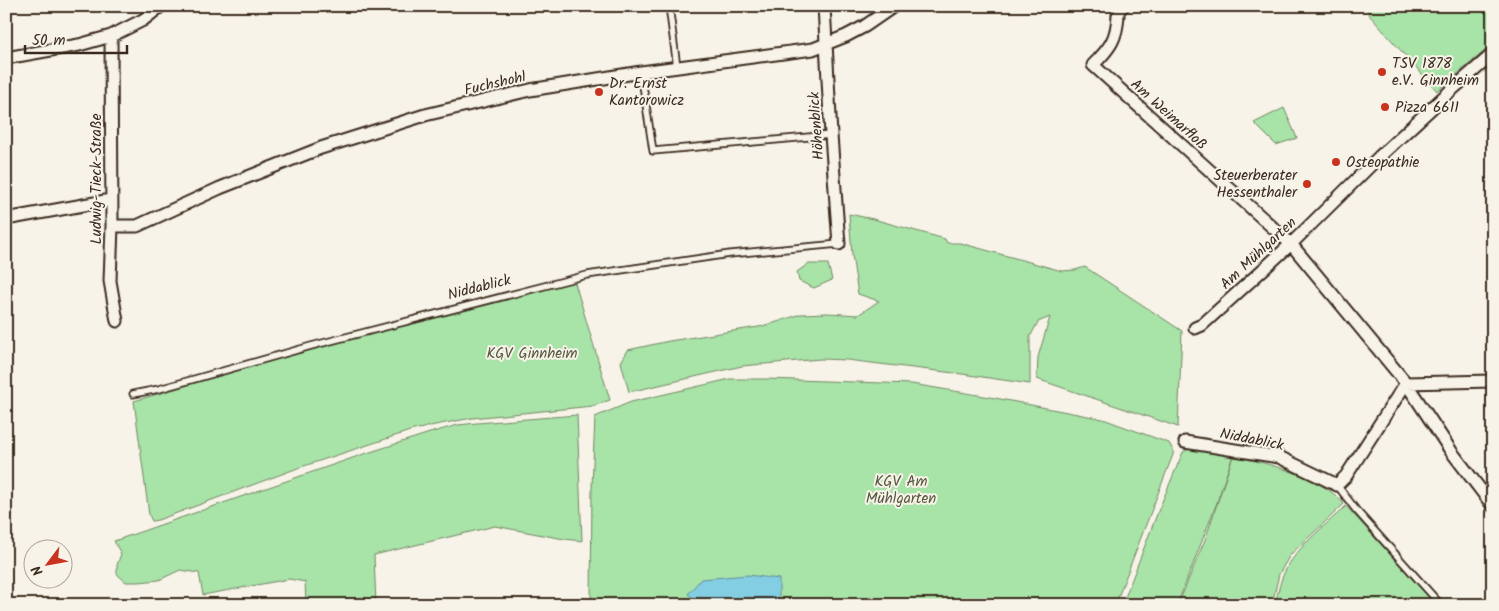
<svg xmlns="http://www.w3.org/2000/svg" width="1499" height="611" font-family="Kalam,sans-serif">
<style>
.green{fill:#a8e3a8;stroke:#728663}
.water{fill:#83cee3;stroke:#668c94}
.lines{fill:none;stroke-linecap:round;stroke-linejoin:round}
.lane-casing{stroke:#3b2a1e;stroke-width:9}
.street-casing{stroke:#3b2a1e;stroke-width:15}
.lane{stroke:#f7f3e8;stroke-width:5.5}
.street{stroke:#f7f3e8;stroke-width:11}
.poi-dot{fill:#c8321e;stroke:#f7f3e8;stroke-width:2}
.labels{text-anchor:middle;stroke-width:4;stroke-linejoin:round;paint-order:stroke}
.poi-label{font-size:15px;fill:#3b2a1e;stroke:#f7f3e8;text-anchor:start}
.street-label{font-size:15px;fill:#3b2a1e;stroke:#f7f3e8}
.park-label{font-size:15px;fill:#565840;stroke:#f7f3e8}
</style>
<rect width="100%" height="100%" fill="#f7f3e8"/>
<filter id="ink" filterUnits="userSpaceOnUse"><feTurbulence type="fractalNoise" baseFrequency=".02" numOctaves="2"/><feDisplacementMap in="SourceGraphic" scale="10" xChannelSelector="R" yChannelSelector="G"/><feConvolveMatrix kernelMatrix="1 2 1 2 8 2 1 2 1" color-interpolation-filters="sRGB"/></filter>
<g filter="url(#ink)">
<!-- green -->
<path class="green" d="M 1366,6 L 1493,6 L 1493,44 L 1437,91 L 1370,16 Z
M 1284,108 L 1297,138 L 1276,145 L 1254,123 Z
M 849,214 L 873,219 L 945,239 L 947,243 L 960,243 L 1062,271 L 1075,270 L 1085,267 L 1182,331 L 1178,427 L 1037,379 L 1038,357 L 1050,317 L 1038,322 L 1030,337 L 1030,384 L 962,374 L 847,360 L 820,359 L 742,366 L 629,392 L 621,362 L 628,350 L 669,341 L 765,326 L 801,314 L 828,313 L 858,315 L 879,301 L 858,294 L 852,255 Z
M 808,264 L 828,264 L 832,280 L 814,288 L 799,281 L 797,272 Z
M 572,281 L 575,283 L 610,400 L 593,406 L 472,418 L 435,425 L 410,431 L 298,468 L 158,520 L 152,521 L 149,515 L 134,401 L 260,364 L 457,311 Z
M 730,379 L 767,379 L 912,384 L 990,397 L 1103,419 L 1169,443 L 1174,452 L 1115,605 L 591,605 L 592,487 L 595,417 L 631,402 Z
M 577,415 L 582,541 L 564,539 L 495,526 L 374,555 L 376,605 L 306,605 L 305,582 L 289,579 L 203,595 L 199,573 L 180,570 L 159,580 L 139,582 L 126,582 L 117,574 L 117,565 L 121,554 L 114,541 L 364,454 L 433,432 L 458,425 L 477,423 Z
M 1193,447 L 1230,454 L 1232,458 L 1216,505 L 1177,605 L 1122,605 L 1159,509 L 1183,452 Z
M 1233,456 C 1267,463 1321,476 1344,504 L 1290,555 L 1279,574 L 1272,605 L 1178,605 L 1206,537 Z
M 1346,506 L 1436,605 L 1275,605 C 1277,596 1279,587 1282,578 C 1293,549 1324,527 1346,506 Z"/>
<!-- water -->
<path class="water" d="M 748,575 L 779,579 L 779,597 L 773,605 L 702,605 L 688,594 L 701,579 Z"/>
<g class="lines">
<!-- lane casing -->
<g class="lane-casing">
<path id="lane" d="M 669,6 L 677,67
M 1118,15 L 1127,6
M 641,72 L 653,151 L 831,135
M 133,394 L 159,389 L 311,346 L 587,275 L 730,254 L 839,244
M 1337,485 L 1356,510 L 1441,605"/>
</g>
<!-- street casing -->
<g class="street-casing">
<path id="street" d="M 824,6 L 831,135 L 839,244
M 1118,15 C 1117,39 1110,48 1093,65 L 1291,244 L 1406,383 L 1451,451 L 1493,506
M 111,36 L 112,226 L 110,281 L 117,321
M 6,58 L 79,45 L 111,36 L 143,20 L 161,6
M 6,219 L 111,200
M 112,226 L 137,226 L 220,188 L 321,148 L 425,115 L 530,90 L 641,72 L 813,49 L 846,36 L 865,26 L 894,6
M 1195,328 L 1202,325 L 1291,244 L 1380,156 L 1448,93 L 1493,54
M 1406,383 L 1493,381
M 1185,442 L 1279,457 L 1337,485 L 1346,476 L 1406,383"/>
</g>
<!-- lane -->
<use href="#lane" class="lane"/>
<!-- street -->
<use href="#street" class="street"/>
</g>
</g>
<!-- markers -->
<g class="poi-dot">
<circle cx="1382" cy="72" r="5"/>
<circle cx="599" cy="92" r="5"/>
<circle cx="1385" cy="107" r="5"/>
<circle cx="1336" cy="162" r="5"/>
<circle cx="1307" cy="184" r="5"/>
</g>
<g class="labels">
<!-- poi labels -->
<g class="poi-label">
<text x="1392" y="68">TSV 1878<tspan x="1392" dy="17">e.V. Ginnheim</tspan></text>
<text x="609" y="88">Dr. Ernst<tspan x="609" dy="17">Kantorowicz</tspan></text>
<text x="1395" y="112">Pizza 6611</text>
<text x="1346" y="167">Osteopathie</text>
<text x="1297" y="180" text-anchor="end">Steuerberater<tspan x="1297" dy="17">Hessenthaler</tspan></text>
</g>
<!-- street labels -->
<g class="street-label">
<text transform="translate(495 83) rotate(-13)" y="5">Fuchshohl</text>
<text transform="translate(1169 114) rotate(42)" y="5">Am Weimarfloß</text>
<text transform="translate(816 126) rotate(-94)" y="5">Höhenblick</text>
<text transform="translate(96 179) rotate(-90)" y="5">Ludwig-Tieck-Straße</text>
<text transform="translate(1258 253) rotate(-43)" y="5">Am Mühlgarten</text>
<text transform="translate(479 287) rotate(-14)" y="5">Niddablick</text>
<text transform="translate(1252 439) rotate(11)" y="5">Niddablick</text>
</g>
<!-- park labels -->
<g class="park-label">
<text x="532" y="358">KGV Ginnheim</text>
<text x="901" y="486">KGV Am<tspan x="901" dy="17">Mühlgarten</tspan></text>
</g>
</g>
<!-- margin -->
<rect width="1499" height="611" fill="none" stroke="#f7f3e8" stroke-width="25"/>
<rect x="12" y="12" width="1474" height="586" fill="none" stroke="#3b2a1e" stroke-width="2" filter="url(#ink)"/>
<!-- north arrow -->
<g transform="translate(48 564) rotate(238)"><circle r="24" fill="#f7f3e8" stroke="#aca397"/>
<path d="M0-4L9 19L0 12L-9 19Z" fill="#c8321e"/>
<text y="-8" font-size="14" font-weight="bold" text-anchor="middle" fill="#3b2a1e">N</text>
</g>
<!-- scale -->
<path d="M25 45v8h102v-8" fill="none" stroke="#3b2a1e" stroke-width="2.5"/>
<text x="32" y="45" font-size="15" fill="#3b2a1e" stroke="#f7f3e8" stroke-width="4" paint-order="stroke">50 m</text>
</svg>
